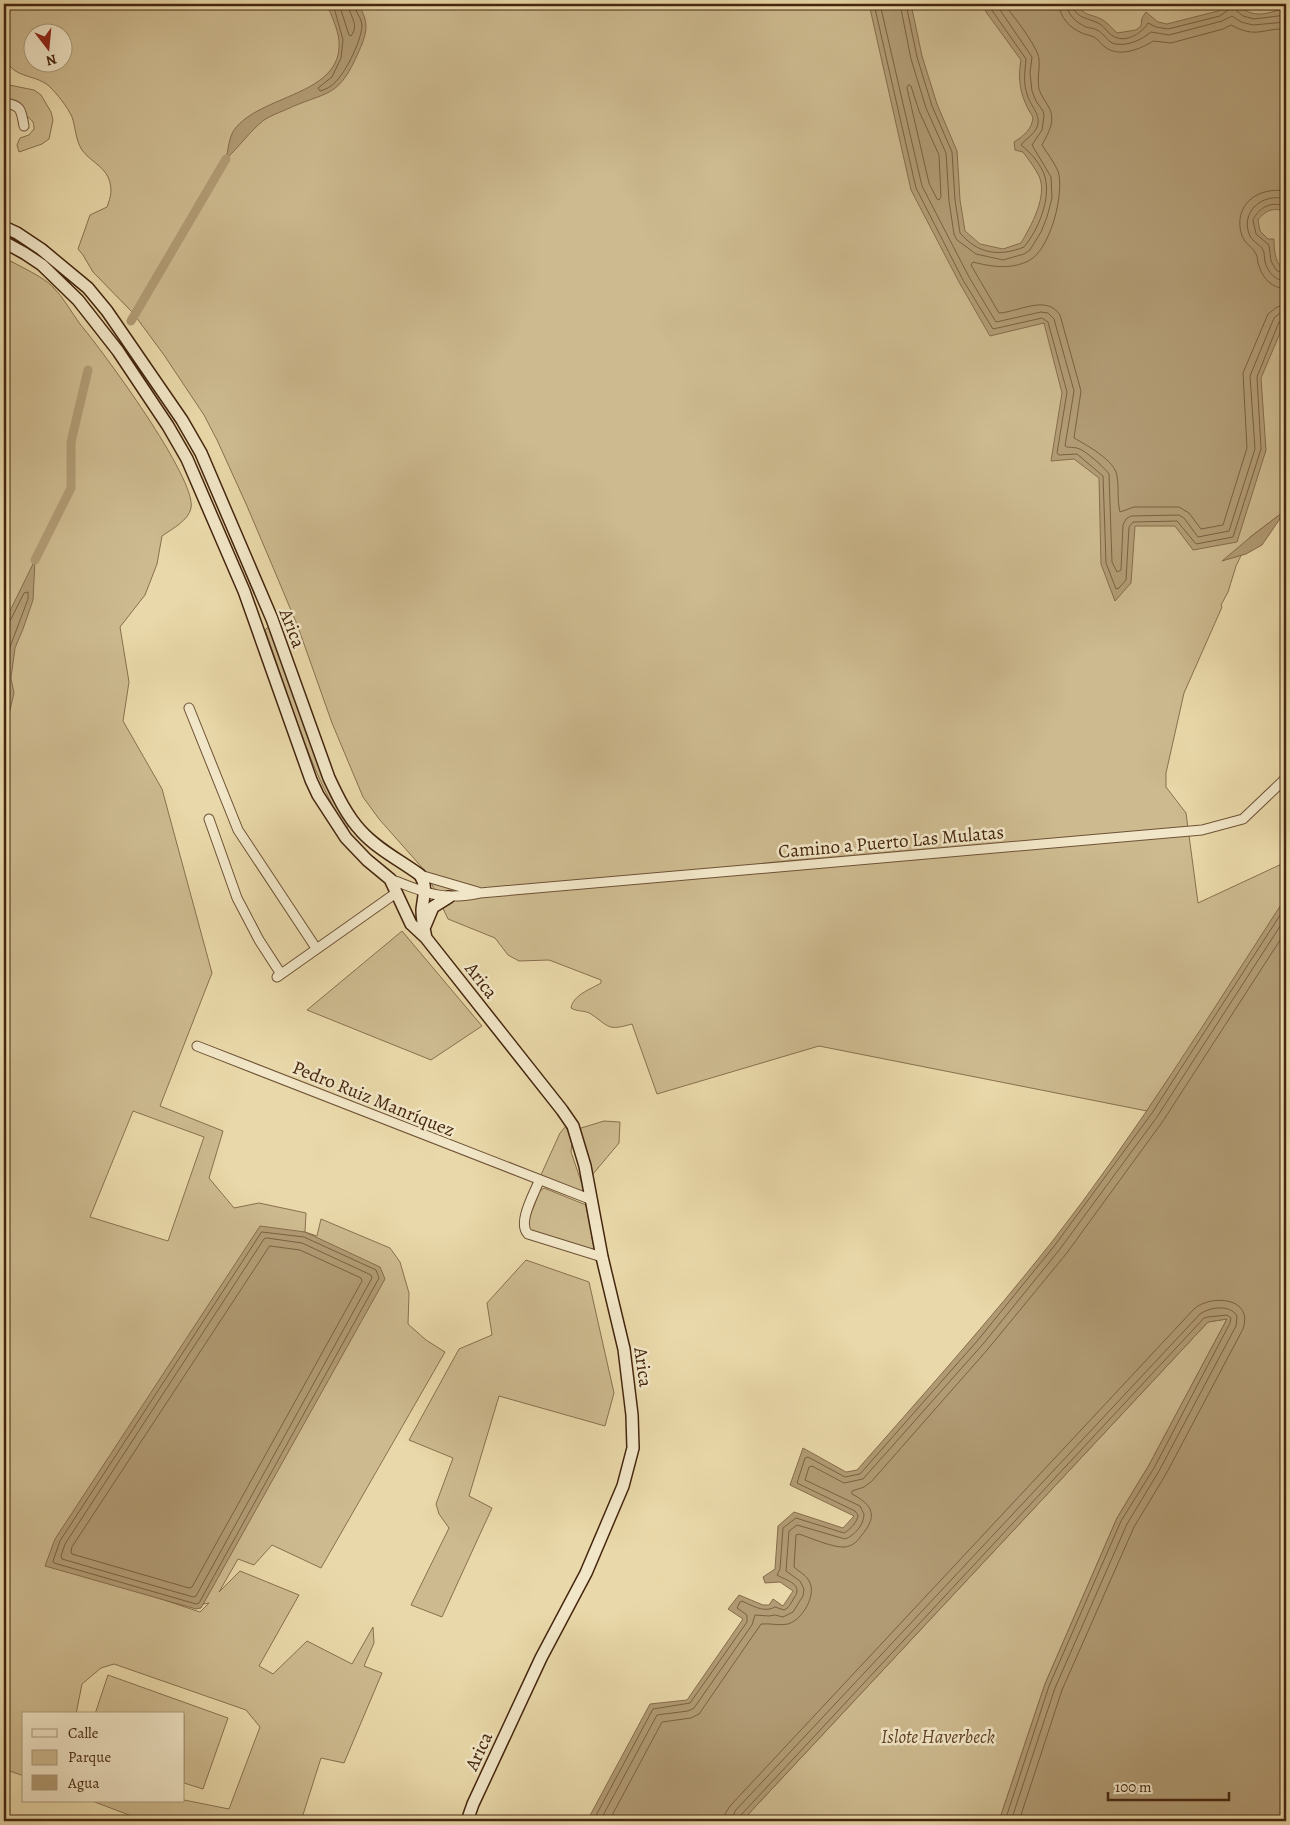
<svg xmlns="http://www.w3.org/2000/svg" width="1290" height="1825" font-family="Alegreya,serif">
<style>
.green{fill:#cdba8f;stroke:#89704e;fill-rule:evenodd}
.water{fill:#b19b74;stroke:#866c4b}
.lines{fill:none;stroke-linecap:round;stroke-linejoin:round}
.shore{stroke:#7b6041;stroke-width:1}
.canal{stroke:#b19b74;stroke-width:9}
.minor-casing{stroke:#6e5235;stroke-width:11}
.secondary-casing{stroke:#45260e;stroke-width:14}
.minor{stroke:#f1e6c7;stroke-width:9}
.secondary{stroke:#f1e6c7;stroke-width:11}
.labels{text-anchor:middle;stroke-width:5;stroke-linejoin:round;paint-order:stroke}
.street-label{font-size:19px;fill:#45260e;stroke:#f1e6c7}
.park-label{font-size:19px;font-style:italic;fill:#604428;stroke:#f1e6c7}
</style>
<rect width="100%" height="100%" fill="#e9d8a9"/>
<filter id="stains"><feTurbulence type="fractalNoise" baseFrequency=".004" numOctaves="4"/><feColorMatrix values="0 0 0 0 .2 0 0 0 0 .09 0 0 0 0 .02 0 0 0 .5 -.17"/></filter>
<radialGradient id="worn" r=".72"><stop offset=".6" stop-color="#630" stop-opacity="0"/><stop offset="1" stop-color="#630" stop-opacity=".3"/></radialGradient>
<!-- green -->
<path class="green" d="M 10,4 L 1286,4 L 1286,510 L 1250,537 L 1236,566 L 1228,592 L 1221,605 L 1222,607 L 1184,693 L 1166,773 L 1166,787 L 1186,813 L 1198,903 L 1286,862 L 1286,947 L 1169,1078 L 1147,1111 L 819,1046 L 657,1094 L 632,1024 C 607,1031 610,1027 591,1014 C 585,1010 577,1012 571,1008 C 573,995 591,989 601,983 L 601,980 L 549,960 L 519,961 L 508,955 L 495,938 L 448,919 L 426,872 L 379,819 L 363,797 L 332,723 L 298,627 L 275,572 L 247,506 L 217,440 L 204,415 L 164,355 L 133,313 L 93,272 L 83,255 L 78,249 L 90,215 L 107,207 C 111,196 113,189 108,177 C 103,166 89,160 82,150 C 75,139 76,128 72,117 C 67,106 57,94 49,86 C 33,73 11,79 4,55 L 4,18 ZM 32,32 L 62,32 L 62,62 L 32,62 Z
M 4,84 L 34,90 L 41,95 L 51,112 L 53,120 L 49,139 L 42,144 L 19,152 L 17,145 L 20,138 L 29,135 L 34,129 C 34,121 32,120 26,116 C 23,100 18,101 4,100 Z
M 5,258 C 17,265 44,277 53,287 C 64,298 71,312 80,324 C 102,350 197,479 191,508 C 189,520 172,529 162,536 L 157,564 L 145,595 L 120,627 L 129,682 L 123,721 L 162,789 L 212,973 L 160,1106 L 223,1131 L 209,1178 L 234,1208 L 259,1203 L 306,1213 L 305,1232 L 317,1236 L 321,1219 L 390,1248 L 400,1262 L 409,1293 L 408,1324 L 426,1340 L 445,1352 L 321,1568 L 272,1545 L 254,1565 L 238,1559 L 219,1592 L 240,1571 L 299,1595 L 259,1666 L 273,1674 L 307,1641 L 352,1664 L 373,1627 L 374,1643 L 364,1666 L 382,1673 L 344,1763 L 321,1758 L 301,1821 L 145,1821 L 92,1801 L 184,1801 L 184,1800 L 229,1809 L 260,1727 L 246,1710 L 114,1664 L 101,1668 L 82,1684 L 76,1714 L 24,1714 L 24,1776 L 4,1769 ZM 133,1111 L 204,1137 L 168,1241 L 90,1217 ZM 149,1595 L 199,1605 L 209,1603 L 200,1612 Z
M 267,628 L 271,628 L 350,824 L 347,828 L 345,827 C 308,768 289,695 265,630 Z
M 402,931 L 482,1026 L 431,1060 L 307,1010 Z
M 604,1121 L 620,1122 L 619,1143 L 593,1174 L 590,1172 L 579,1132 L 581,1128 Z
M 566,1126 L 572,1143 L 571,1152 L 583,1187 L 583,1190 L 578,1192 L 540,1177 L 560,1133 Z
M 544,1188 L 586,1205 L 594,1248 L 590,1250 L 530,1231 L 527,1224 L 540,1191 Z
M 526,1260 L 589,1282 L 614,1393 L 605,1426 L 499,1396 L 469,1496 L 492,1508 L 442,1617 L 411,1605 L 449,1528 L 439,1514 L 436,1504 L 453,1458 L 409,1440 L 459,1349 L 492,1335 L 487,1303 Z
M 1227,1319 L 1149,1465 L 1117,1518 L 1045,1684 L 999,1821 L 742,1821 L 1208,1322 Z
M 108,1675 L 228,1718 L 203,1789 L 184,1783 L 184,1714 L 95,1714 Z"/>
<!-- water -->
<path class="water" d="M 327,4 L 358,4 C 369,22 368,31 359,51 C 338,100 328,90 285,110 C 278,113 270,116 264,120 C 250,131 239,147 226,159 C 228,151 229,137 234,130 C 260,94 343,96 339,41 C 338,29 331,15 327,4 Z
M 869,4 L 911,4 L 922,56 L 937,104 L 957,151 L 960,200 L 965,231 L 980,244 L 1003,249 L 1021,243 C 1031,226 1048,196 1039,176 C 1035,168 1029,160 1023,152 L 1015,150 L 1014,142 C 1025,135 1032,129 1033,117 C 1021,99 1017,81 1021,60 L 986,12 L 984,4 L 1078,4 C 1082,16 1092,14 1101,19 C 1107,22 1112,28 1117,33 L 1136,30 L 1141,26 L 1142,18 L 1146,12 L 1158,22 L 1167,24 L 1218,11 L 1228,4 L 1236,4 C 1253,18 1262,15 1282,9 L 1286,11 L 1286,213 C 1276,206 1265,210 1258,220 L 1260,231 L 1268,239 L 1274,239 C 1274,251 1275,265 1286,271 L 1286,319 L 1261,378 L 1266,450 L 1237,542 L 1193,550 L 1175,526 L 1135,526 L 1131,583 L 1115,601 L 1101,564 L 1099,478 L 1074,459 L 1051,461 L 1062,393 L 1044,323 L 990,336 L 959,282 L 911,190 Z
M 1286,510 L 1262,545 L 1246,554 L 1222,561 L 1253,535 Z
M 35,560 L 33,600 L 23,629 L 15,648 L 11,678 L 14,693 L 4,735 L 4,623 Z
M 1286,897 L 1286,1821 L 999,1821 L 1045,1684 L 1117,1518 L 1149,1465 L 1227,1319 L 1208,1322 L 742,1821 L 587,1821 L 650,1704 L 687,1700 L 743,1619 L 728,1609 L 739,1595 L 763,1605 L 769,1605 L 773,1599 L 783,1606 L 793,1591 L 780,1582 L 765,1583 L 763,1577 L 775,1569 L 778,1526 L 794,1512 L 843,1528 L 854,1516 L 790,1485 L 803,1448 L 846,1472 L 857,1470 C 923,1395 989,1321 1051,1243 C 1137,1133 1210,1014 1286,897 Z
M 260,1226 L 305,1232 L 380,1267 L 385,1279 L 201,1608 L 196,1609 L 45,1566 L 55,1539 Z"/>
<g class="lines">
<!-- shore -->
<path class="shore" d="M 333,4 L 343,40 L 341,58 L 332,77 L 318,88 L 320,91 C 324,90 328,88 331,86 C 344,77 361,42 362,26 C 362,18 355,12 354,4
M 339,4 L 349,35 L 351,36 C 360,24 349,16 348,4
M 874,4 L 916,188 L 963,280 L 993,329 L 1042,318 L 1048,322 L 1067,392 L 1057,453 L 1059,455 L 1077,454 L 1103,476 L 1106,563 L 1116,589 L 1119,588 L 1126,580 L 1129,527 L 1133,522 L 1177,521 L 1196,544 L 1233,537 L 1261,449 L 1257,377 L 1279,322 L 1282,319 L 1286,319
M 880,4 L 922,186 L 969,277 L 996,322 L 1041,312 L 1048,313 L 1054,319 L 1074,391 L 1065,446 C 1069,448 1071,447 1077,448 C 1084,449 1105,468 1109,474 L 1112,562 L 1117,572 L 1121,570 L 1123,525 L 1126,519 L 1131,516 L 1179,515 L 1184,518 L 1198,537 L 1229,531 L 1255,449 L 1250,376 L 1274,318 L 1280,313 L 1286,312
M 900,4 L 911,59 L 926,108 L 946,153 L 949,201 L 954,234 L 957,240 L 976,254 L 1003,260 L 1024,254 L 1030,250 L 1041,232 L 1047,217 L 1052,198 L 1051,177 L 1032,145 L 1042,130 L 1044,116 L 1043,111 L 1036,101 L 1032,91 L 1030,73 L 1032,57 L 996,4
M 906,4 L 917,57 L 932,106 L 952,152 L 955,200 L 960,233 C 978,254 999,257 1024,247 C 1038,230 1051,200 1045,177 C 1042,165 1030,152 1021,145 C 1025,139 1034,135 1037,127 C 1042,115 1030,106 1027,94 C 1023,82 1025,71 1026,59 L 991,9 L 989,4
M 1004,4 C 1012,14 1038,47 1039,59 C 1040,69 1037,77 1039,89 C 1041,96 1045,100 1048,106 C 1057,120 1048,133 1042,145 C 1047,153 1054,162 1058,171 C 1065,193 1050,249 1030,260 C 1012,270 992,267 973,262 L 971,265 L 999,313 C 1019,312 1046,294 1060,315 L 1081,391 L 1074,438 C 1086,445 1115,460 1117,476 C 1119,488 1117,501 1120,512 L 1134,507 L 1179,507 L 1189,513 L 1201,529 L 1223,525 L 1247,448 L 1243,373 L 1268,314 L 1277,307 L 1286,305
M 1059,4 C 1060,18 1070,28 1082,33 C 1086,35 1090,35 1094,37 C 1098,39 1101,44 1105,47 C 1119,58 1141,49 1153,41 L 1171,43 L 1223,29 L 1231,25 C 1257,39 1262,28 1286,29
M 1067,4 C 1067,15 1076,22 1086,27 C 1089,28 1094,28 1097,30 C 1104,33 1107,42 1115,44 C 1129,46 1141,40 1151,32 L 1169,35 L 1222,21 L 1232,16 L 1241,22 L 1253,25 L 1286,22
M 1073,4 C 1074,19 1090,18 1100,24 C 1105,27 1109,35 1115,37 C 1127,43 1143,32 1148,23 L 1156,27 L 1168,29 L 1220,16 L 1232,7 L 1243,16 L 1254,19 L 1286,15
M 909,85 L 911,86 L 919,111 L 939,155 L 941,197 L 939,200 L 937,199 L 929,183 L 907,88 Z
M 1286,191 C 1257,186 1232,206 1242,236 C 1245,244 1253,247 1256,254 C 1258,257 1257,262 1259,266 C 1263,279 1272,288 1286,289
M 1286,199 C 1263,192 1239,212 1250,236 C 1253,242 1261,245 1263,250 C 1265,253 1264,258 1265,262 C 1268,272 1275,281 1286,281
M 1286,207 C 1273,200 1259,207 1253,220 L 1256,234 L 1269,245 L 1271,261 L 1276,270 L 1286,275
M 4,623 L 10,621 L 24,593 L 28,592 L 28,599 L 10,647 L 6,677 L 9,693 L 4,718
M 262,1232 L 304,1237 L 376,1270 L 379,1278 L 199,1603 L 196,1604 L 54,1563 L 53,1561 L 60,1541 Z
M 267,1238 L 302,1243 L 371,1275 L 372,1278 L 196,1596 L 193,1597 L 62,1559 L 61,1556 L 65,1544 L 264,1239 Z
M 270,1246 L 300,1250 L 361,1278 L 362,1281 L 192,1587 L 189,1588 L 72,1554 L 71,1552 L 72,1547 Z
M 593,1821 L 653,1709 L 690,1703 L 747,1622 L 747,1615 L 737,1608 L 740,1602 L 742,1601 C 753,1606 764,1613 775,1607 L 784,1610 C 789,1608 791,1603 794,1598 C 804,1584 787,1581 777,1575 L 780,1569 L 783,1528 L 796,1518 L 844,1533 C 850,1530 858,1521 858,1515 L 855,1511 L 797,1483 L 805,1458 L 808,1457 L 845,1477 L 860,1474 L 978,1340 L 1055,1245 L 1152,1113 L 1286,906
M 600,1821 L 657,1715 L 688,1711 L 694,1708 L 752,1625 L 755,1615 L 769,1616 L 775,1615 L 783,1617 L 793,1612 L 803,1596 L 804,1589 L 800,1581 L 786,1571 L 789,1531 L 797,1525 L 845,1539 C 854,1536 864,1525 864,1514 L 860,1506 L 805,1480 L 809,1467 L 812,1466 L 844,1483 L 863,1479 L 983,1344 L 1060,1249 L 1157,1117 L 1286,917
M 609,1821 L 662,1722 L 691,1718 L 699,1714 L 761,1624 C 770,1623 780,1626 788,1624 C 802,1620 816,1596 810,1583 C 807,1575 799,1572 794,1567 L 796,1535 L 799,1534 C 811,1538 833,1548 845,1547 C 852,1546 857,1542 861,1536 C 877,1517 875,1506 852,1494 L 852,1491 L 864,1487 L 871,1482 L 988,1349 L 1066,1254 L 1163,1121 L 1286,931
M 724,1821 L 725,1814 L 730,1806 L 1194,1309 C 1211,1294 1254,1297 1243,1329 L 1166,1474 L 1134,1527 L 1062,1690 L 1019,1821
M 732,1821 L 735,1811 L 1200,1314 C 1210,1307 1230,1304 1237,1316 L 1236,1326 L 1159,1471 L 1127,1524 L 1055,1688 L 1011,1821
M 738,1821 L 740,1816 L 1204,1318 L 1208,1317 L 1227,1315 L 1231,1318 L 1230,1323 L 1154,1468 L 1121,1521 L 1049,1686 L 1005,1821"/>
<!-- canal -->
<path class="canal" d="M 131,321 L 226,159
M 35,560 L 71,488 L 71,442 L 88,370"/>
<!-- minor casing -->
<g class="minor-casing">
<path id="minor" d="M 4,103 C 22,105 21,111 24,126
M 189,708 L 238,830 L 316,948
M 209,819 L 237,898 L 259,940 L 281,974
M 420,875 L 478,892
M 390,879 C 427,893 440,901 480,893 L 1202,830 L 1243,819 L 1286,778
M 277,977 L 396,893
M 197,1046 L 592,1200
M 539,1181 C 534,1194 517,1223 528,1234 L 602,1257"/>
</g>
<!-- secondary casing -->
<g class="secondary-casing">
<path id="secondary" d="M 4,227 L 17,233 L 41,249 L 88,288 L 107,311 L 182,420 L 201,453 L 272,619 L 329,778 C 338,797 347,816 361,831 C 377,849 401,861 420,875 C 428,887 423,897 422,910 C 422,919 424,929 426,938
M 4,242 L 24,253 L 42,265 L 78,300 L 118,351 L 168,426 L 187,459 L 244,591 L 311,780 L 318,795 L 346,838 L 367,860 L 390,879 L 411,924 L 426,938 L 562,1110 L 573,1126 L 585,1166 L 602,1257 L 624,1349 L 632,1415 L 633,1448 L 623,1486 L 586,1573 L 541,1658 L 473,1804 L 467,1821
M 425,926 L 433,907 L 449,897"/>
</g>
<!-- minor -->
<use href="#minor" class="minor"/>
<!-- secondary -->
<use href="#secondary" class="secondary"/>
</g>
<g class="labels">
<!-- street labels -->
<g class="street-label">
<text transform="translate(293 628) rotate(69)" y="7">Arica</text>
<text transform="translate(891 841) rotate(-5)" y="7">Camino a Puerto Las Mulatas</text>
<text transform="translate(482 980) rotate(52)" y="7">Arica</text>
<text transform="translate(374 1098) rotate(22)" y="7">Pedro Ruiz Manríquez</text>
<text transform="translate(644 1367) rotate(82)" y="7">Arica</text>
<text transform="translate(478 1751) rotate(-65)" y="7">Arica</text>
</g>
<!-- park labels -->
<g class="park-label">
<text x="938" y="1743">Islote Haverbeck</text>
</g>
</g>
<!-- margin -->
<rect width="1290" height="1825" fill="none" stroke="#e9d8a9" stroke-width="20"/>
<rect x="5" y="5" width="1280" height="1815" fill="none" stroke="#45260e" stroke-width="2.5"/>
<rect x="10" y="10" width="1270" height="1805" fill="none" stroke="#45260e"/>
<!-- legend -->
<rect x="22" y="1712" width="162" height="90" fill="#f1e6c7" stroke="#ac997d"/>
<rect x="32" y="1729" width="25" height="8" fill="#f1e6c7" stroke="#ac997d"/>
<text x="68" y="1738" font-size="15" fill="#45260e">Calle</text>
<rect x="32" y="1750" width="25" height="15" fill="#cdba8f" stroke="#ac997d"/>
<text x="68" y="1762" font-size="15" fill="#45260e">Parque</text>
<rect x="32" y="1775" width="25" height="15" fill="#b19b74" stroke="#ac997d"/>
<text x="68" y="1788" font-size="15" fill="#45260e">Agua</text>
<!-- north arrow -->
<g transform="translate(48 48) rotate(164)"><circle r="24" fill="#f1e6c7" stroke="#ac997d"/>
<path d="M0-4L9 19L0 12L-9 19Z" fill="#8f2418"/>
<text y="-8" font-size="14" font-weight="bold" text-anchor="middle" fill="#45260e">N</text>
</g>
<!-- scale -->
<path d="M1108 1792v8h121v-8" fill="none" stroke="#45260e" stroke-width="2.5"/>
<text x="1115" y="1792" font-size="15" fill="#45260e" stroke="#f1e6c7" stroke-width="4" paint-order="stroke">100 m</text>
<rect width="100%" height="100%" filter="url(#stains)"/>
<rect width="100%" height="100%" fill="url(#worn)"/>
</svg>
